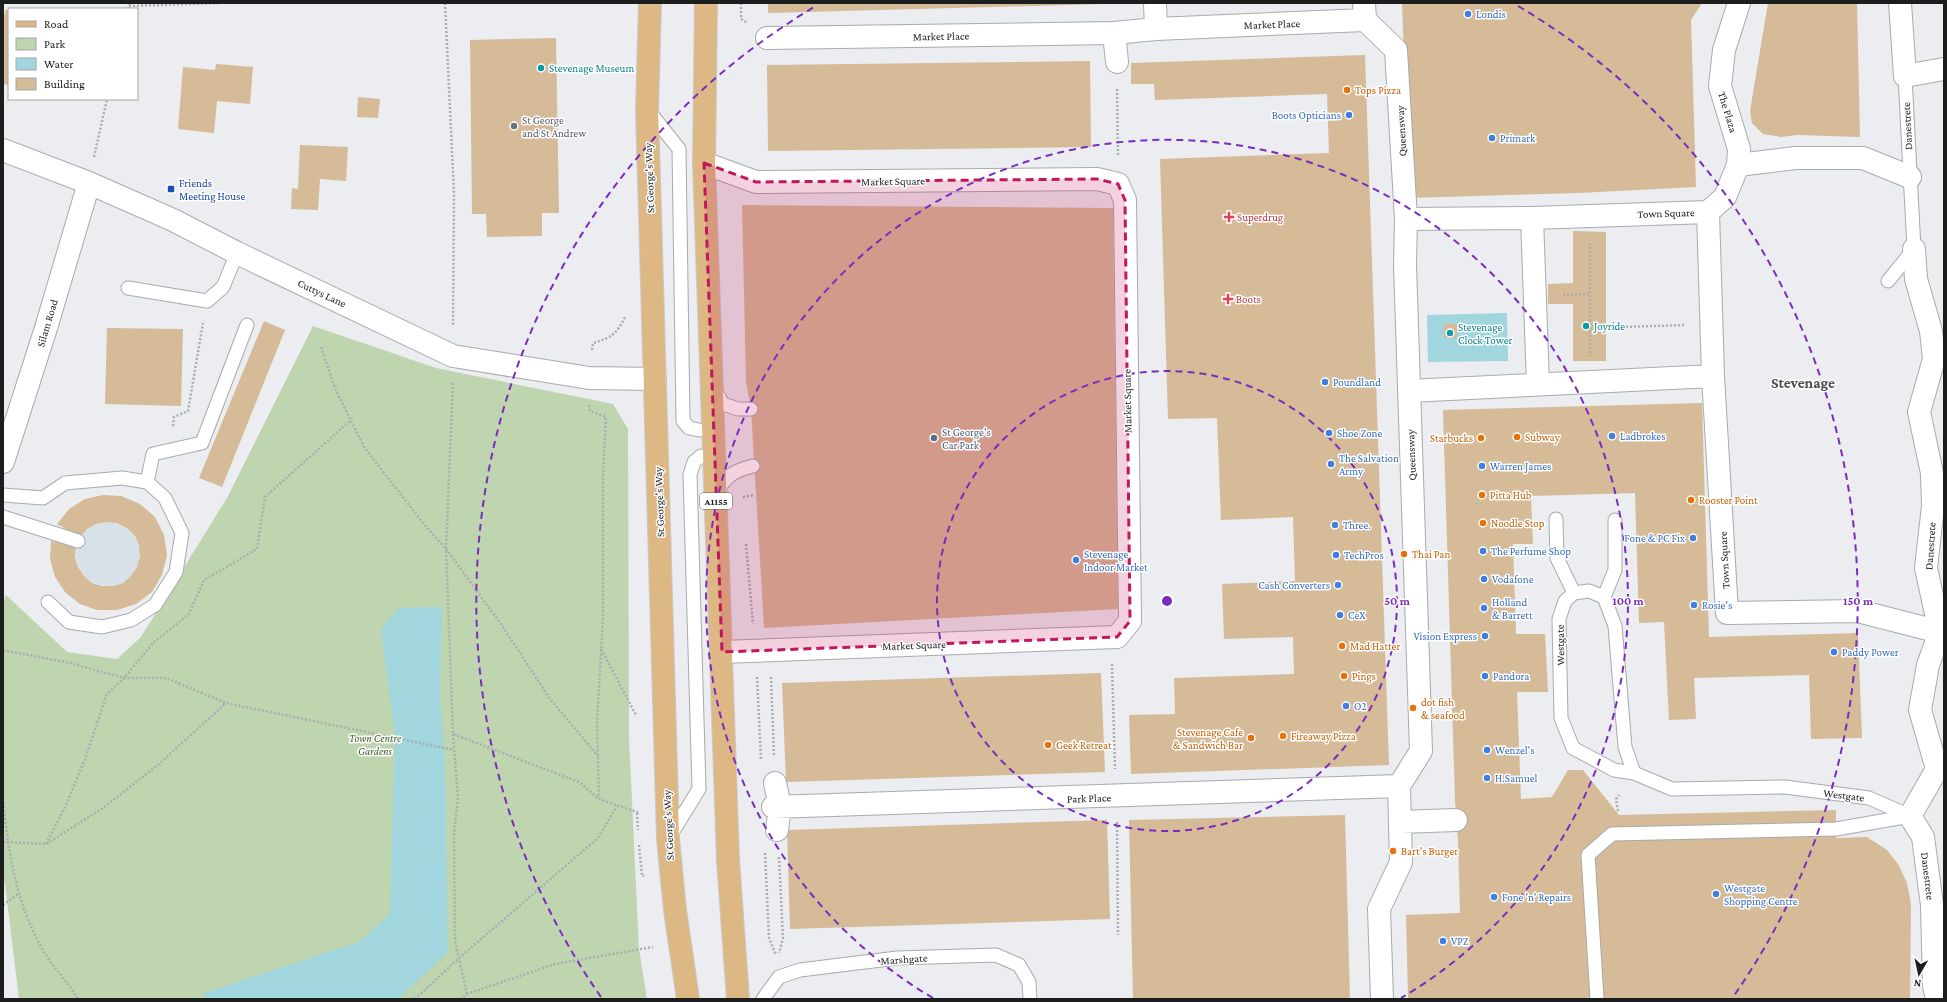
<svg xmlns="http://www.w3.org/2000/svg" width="1947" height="1002" font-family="'Crimson Pro',serif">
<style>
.built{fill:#d8e0e8}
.green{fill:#bed5b0}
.water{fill:#a1d6df}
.building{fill:#d5bb98}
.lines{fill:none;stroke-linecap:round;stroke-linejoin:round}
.lane-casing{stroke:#a8aaac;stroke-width:15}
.street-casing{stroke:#a8aaac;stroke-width:24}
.primary-casing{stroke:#c9c9c9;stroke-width:24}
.path{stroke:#abadaf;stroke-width:2.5;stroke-dasharray:2 2;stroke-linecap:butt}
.lane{stroke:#fff;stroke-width:13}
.street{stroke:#fff;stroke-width:22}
.primary{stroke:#ddb885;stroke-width:22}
.marked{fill:#c2185b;fill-opacity:0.2;stroke:#c2185b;stroke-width:3;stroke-dasharray:8 5;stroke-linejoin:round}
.ring{fill:none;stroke:#7b2cbf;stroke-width:2;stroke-dasharray:7 5}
.shop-dot{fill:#3f7fe0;stroke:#fff;stroke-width:1.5}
.culture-dot{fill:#0f9aa8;stroke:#fff;stroke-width:1.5}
.food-dot{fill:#e8710a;stroke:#fff;stroke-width:1.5}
.worship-dot{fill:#6b7280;stroke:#fff;stroke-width:1.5}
.transit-dot{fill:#1a4fb4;stroke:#fff;stroke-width:1.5}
.health-dot{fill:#e0444e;stroke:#fff;stroke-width:1.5}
.service-dot{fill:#5c6f8a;stroke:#fff;stroke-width:1.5}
.labels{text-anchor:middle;stroke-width:3;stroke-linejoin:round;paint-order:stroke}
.shield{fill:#fff;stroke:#606161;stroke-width:1}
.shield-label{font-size:10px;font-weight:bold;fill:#1c1d1d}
.shop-label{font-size:11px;fill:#366cbe;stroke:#fff;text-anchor:start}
.street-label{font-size:11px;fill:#1c1d1d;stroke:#fff}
.culture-label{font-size:11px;fill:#0d838f;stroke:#fff;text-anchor:start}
.food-label{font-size:11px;fill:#c56008;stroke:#fff;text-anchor:start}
.worship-label{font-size:11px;fill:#5b616d;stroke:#fff;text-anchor:start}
.transit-label{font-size:11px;fill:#164399;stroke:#fff;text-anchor:start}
.health-label{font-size:11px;fill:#be3a42;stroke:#fff;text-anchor:start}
.service-label{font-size:11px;fill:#4e5e75;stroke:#fff;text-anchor:start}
.park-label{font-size:11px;font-style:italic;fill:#43602c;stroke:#fff}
.district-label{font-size:15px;font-weight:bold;fill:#4c4e50;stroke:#fff}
.centre{fill:#7b2cbf;stroke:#fff;stroke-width:2}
.ring-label{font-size:12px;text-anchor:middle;font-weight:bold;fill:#7b2cbf;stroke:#fff;stroke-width:3;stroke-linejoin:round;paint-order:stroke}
</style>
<rect width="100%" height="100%" fill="#ebedf0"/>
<!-- built -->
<path class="built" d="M76 554a32 32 0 1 1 64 0a32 32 0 1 1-64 0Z"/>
<!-- green -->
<path class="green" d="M 313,326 L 436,368 L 613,404 L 628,429 L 629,737 L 639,949 L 647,999 L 19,999 L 5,884 L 3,883 L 3,603 L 6,595 L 67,652 L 117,659 L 141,637 L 227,498 Z"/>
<!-- water -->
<path class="water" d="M 1507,313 L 1508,361 L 1428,362 L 1427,315 Z
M 442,607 L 440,692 L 445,770 L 448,952 L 398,999 L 206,999 L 204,993 L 359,942 L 390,914 L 395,735 L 381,629 L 399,608 Z"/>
<!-- building -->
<path class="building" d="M 768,3 L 1105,3 L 1105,4 L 768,13 Z
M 1402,3 L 1702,3 L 1691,20 L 1696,187 L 1579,193 L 1409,198 Z
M 1768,3 L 1857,3 L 1860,137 L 1797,135 L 1781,137 L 1763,134 L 1752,123 L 1750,111 Z
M 5,10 L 9,10 L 9,85 L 3,84 L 3,26 Z
M 556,38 L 559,213 L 542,213 L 542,236 L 487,237 L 486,214 L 472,214 L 470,40 Z
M 1365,55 L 1389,765 L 1131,774 L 1129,715 L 1175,714 L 1174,678 L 1294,674 L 1293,637 L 1224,639 L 1222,584 L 1295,581 L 1293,517 L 1221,520 L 1217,418 L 1168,419 L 1160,159 L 1329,153 L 1327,94 L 1155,100 L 1154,84 L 1131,84 L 1131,63 Z
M 1090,61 L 1091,147 L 768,151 L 767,65 Z
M 216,64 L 253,67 L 250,104 L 217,101 L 214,133 L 178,129 L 183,67 L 215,70 Z
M 358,97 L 380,99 L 378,118 L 357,117 Z
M 300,145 L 348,147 L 346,181 L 320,179 L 318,210 L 291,209 L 292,188 L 298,189 Z
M 742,205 L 1113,208 L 1118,609 L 764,628 L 751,409 L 746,381 Z
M 1573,231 L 1606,232 L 1606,361 L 1573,361 L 1573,304 L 1548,304 L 1548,284 L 1573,283 Z
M 264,321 L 285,330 L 222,487 L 199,478 Z
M 1444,324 L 1457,324 L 1457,338 L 1444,338 Z
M 107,328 L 183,329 L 181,406 L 105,404 Z
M 1702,403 L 1709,637 L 1858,633 L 1862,738 L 1811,739 L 1809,675 L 1694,678 L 1696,719 L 1669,720 L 1664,622 L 1639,623 L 1635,493 L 1531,496 L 1533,544 L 1513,544 L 1516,634 L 1545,634 L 1548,692 L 1517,692 L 1521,799 L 1552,797 L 1568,770 L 1583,770 L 1619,815 L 1836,810 L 1836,838 L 1867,837 L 1887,850 L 1898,864 L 1907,883 L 1911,904 L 1910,999 L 1408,999 L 1406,915 L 1460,913 L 1458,840 L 1455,801 L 1443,410 Z
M 103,495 L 121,496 L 140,504 L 155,517 L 164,535 L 167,555 L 162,575 L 152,592 L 136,604 L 117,610 L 97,610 L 80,604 L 65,592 L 55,577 L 50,559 L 51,541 L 76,546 L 75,557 L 78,567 L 84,576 L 92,583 L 102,586 L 113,586 L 123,583 L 131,576 L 137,567 L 140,556 L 139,545 L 135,536 L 127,528 L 117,523 L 106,522 L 96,524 L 87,529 L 80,537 L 57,524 L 69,509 L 85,499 Z
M 1101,673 L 1105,772 L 786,782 L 782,683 Z
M 1345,815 L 1350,999 L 1133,999 L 1129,820 Z
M 1107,820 L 1110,919 L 790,929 L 787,830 Z"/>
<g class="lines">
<!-- lane casing -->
<g class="lane-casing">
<path id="lane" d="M 648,110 L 679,149 L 683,421 L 689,428 L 699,430
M 1888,281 L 1914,249 L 1905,76
M 128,288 L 207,301 L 223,287 L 237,253
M 715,390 L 723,404 L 738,409 L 751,409
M 147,482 L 153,454 L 202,443 L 247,325
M 716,492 C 728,475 733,471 753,466
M 3,495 L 43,498 L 65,483 L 122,478 L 147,482 L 165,498 L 182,533 L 176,572 L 155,605 L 131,620 L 102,627 L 69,622 L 48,602
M 3,517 L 78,541
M 1556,519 L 1557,558 L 1574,593
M 1604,597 L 1615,570 L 1615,520
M 1634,773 L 1625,747 L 1615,626 L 1604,597 L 1589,591 L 1574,593 L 1565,601 L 1559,619 L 1561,718 L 1573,748 L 1614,770 L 1634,773 L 1672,789 L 1785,787 L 1869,798 L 1910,816
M 670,836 L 699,789 L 690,475 L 694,462 L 701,456
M 763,999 L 779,977 L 800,970 L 897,958 L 996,955 L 1019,965 L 1029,982 L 1030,999
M 1597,999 L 1588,855 L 1612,834 L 1836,829 L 1910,816"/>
</g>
<!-- street casing -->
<g class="street-casing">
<path id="street" d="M 1155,3 L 1156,29
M 1364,3 L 1365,20 L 1396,50 L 1406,219 L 1405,265 L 1421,751 L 1399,786 L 1401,862 L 1379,909 L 1382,999
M 1900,3 L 1905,76 L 1944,69
M 1114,33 L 1117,62
M 767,38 L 1114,33 L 1156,29 L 1365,20
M 3,150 L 89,183 L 173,220 L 237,253 L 453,356 L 589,378 L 655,379
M 704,163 L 756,182 L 1097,179 L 1118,184 L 1125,200 L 1130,621 L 1117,637 L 722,652
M 1738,165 L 1795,158 L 1863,158 L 1910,177
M 1708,212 L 1713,376 L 1727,613 L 1858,611 L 1944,633
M 1708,212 L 1725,197 L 1738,165 L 1739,149 L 1720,86 L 1724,50 L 1739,3
M 1532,218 L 1538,384
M 1406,219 L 1532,218 L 1708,212
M 1914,249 L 1916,279 L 1931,331 L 1934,359 L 1919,412 L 1932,473 L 1933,506 L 1926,568 L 1940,632 L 1928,665 L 1920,710 L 1937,769 L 1910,816 L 1923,837 L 1932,905 L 1934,986 L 1937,999
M 1409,391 L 1713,376
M 3,462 L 46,328 L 89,183
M 775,783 L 780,807 L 777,830
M 773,807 L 1399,786
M 1401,822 L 1456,820"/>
</g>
<!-- primary casing -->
<g class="primary-casing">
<path id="primary" d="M 650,3 L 647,110 L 668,839 L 675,910 L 688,999
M 706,3 L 704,163 L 728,860 L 738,999"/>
</g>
<!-- path -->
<path class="path" d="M 445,3 L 454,194 L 453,326
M 741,3 L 741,19 L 746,22
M 129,6 L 221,3
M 128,9 L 130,3
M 1117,89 L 1118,156
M 94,157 L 107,99
M 1590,243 L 1590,356
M 1563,295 L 1590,294
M 1590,328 L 1685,325
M 321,347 L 335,388 L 364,447 L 423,523 L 446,549 L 501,624 L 550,699 L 598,756
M 592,350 L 593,343 C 611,338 617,334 625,317
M 453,383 L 446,549 L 453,734 L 579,782 L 599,799 L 640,813
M 589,405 L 590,411 L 606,417 L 603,475 L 603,618 L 597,722 L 599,798
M 173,426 L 174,417 L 188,411 L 203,323
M 743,497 L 755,495
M 746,544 L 753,624
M 601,649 L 636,715
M 3,650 L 70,663 L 124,678 L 166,678 L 226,703 L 454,750
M 1112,664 L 1115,769
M 757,677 L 761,760
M 771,677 L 774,756
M 453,734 L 458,798 L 454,833 L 455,941 L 467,994
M 3,798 C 8,852 16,904 44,952 C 54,968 68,982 78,999
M 1618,811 L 1616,799 L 1619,795
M 637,813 L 638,830
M 1117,822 L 1118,935
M 3,842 L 46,844 L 103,808 L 159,764 L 226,703
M 46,844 L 66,805 L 85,759 L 107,694 L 124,678 L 153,643 L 189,614 L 204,580 L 257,549 L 265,497 L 351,420
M 639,845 L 642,876 L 644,876
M 765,853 L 769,938 L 776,955
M 779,857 L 783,938 L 779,953
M 3,905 L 18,894
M 415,999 L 458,959 L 598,838 L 617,806
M 460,999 L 467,994 L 555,964 L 653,947"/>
<!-- lane -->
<use href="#lane" class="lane"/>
<!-- street -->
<use href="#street" class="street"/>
<!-- primary -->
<use href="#primary" class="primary"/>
</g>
<!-- marked area -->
<path class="marked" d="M 704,163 L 756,182 L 1097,179 L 1118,184 L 1125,200 L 1130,621 L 1117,637 L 722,652 Z"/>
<!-- distance rings -->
<g class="ring">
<circle cx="1167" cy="601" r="230"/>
<path d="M933 998A461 461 0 1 1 1401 998"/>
<path d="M601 997A691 691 0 0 1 816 6M1518 6A691 691 0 0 1 1733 997"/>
</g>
<!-- markers -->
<g class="shop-dot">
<circle cx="1468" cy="14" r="4"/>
<circle cx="1349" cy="115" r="4"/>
<circle cx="1492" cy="138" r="4"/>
<circle cx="1325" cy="382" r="4"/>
<circle cx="1329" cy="433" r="4"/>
<circle cx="1612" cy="436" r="4"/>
<circle cx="1331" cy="464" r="4"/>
<circle cx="1482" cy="466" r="4"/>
<circle cx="1335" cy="525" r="4"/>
<circle cx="1693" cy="538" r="4"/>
<circle cx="1483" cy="551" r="4"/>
<circle cx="1336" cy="555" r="4"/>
<circle cx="1076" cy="560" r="4"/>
<circle cx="1484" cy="579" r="4"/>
<circle cx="1338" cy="585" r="4"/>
<circle cx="1694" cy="605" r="4"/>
<circle cx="1484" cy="608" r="4"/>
<circle cx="1340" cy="615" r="4"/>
<circle cx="1485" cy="636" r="4"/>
<circle cx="1834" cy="652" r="4"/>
<circle cx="1485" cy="676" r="4"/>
<circle cx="1346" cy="706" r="4"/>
<circle cx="1487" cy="750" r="4"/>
<circle cx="1487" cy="778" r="4"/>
<circle cx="1716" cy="894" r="4"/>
<circle cx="1494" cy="897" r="4"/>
<circle cx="1443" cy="941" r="4"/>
</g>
<g class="culture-dot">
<circle cx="541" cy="68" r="4"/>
<circle cx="1586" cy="326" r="4"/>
<circle cx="1450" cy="333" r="4"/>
</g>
<g class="food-dot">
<circle cx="1347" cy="90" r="4"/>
<circle cx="1517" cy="437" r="4"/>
<circle cx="1481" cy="438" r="4"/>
<circle cx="1482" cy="495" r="4"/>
<circle cx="1691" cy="500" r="4"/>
<circle cx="1483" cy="523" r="4"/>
<circle cx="1404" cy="554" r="4"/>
<circle cx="1342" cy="646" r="4"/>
<circle cx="1344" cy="676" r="4"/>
<circle cx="1413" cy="708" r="4"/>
<circle cx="1283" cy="736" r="4"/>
<circle cx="1251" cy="738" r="4"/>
<circle cx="1048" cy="745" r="4"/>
<circle cx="1393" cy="851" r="4"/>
</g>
<circle class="worship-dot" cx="514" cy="126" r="4"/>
<rect class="transit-dot" x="167" y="185" width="8" height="8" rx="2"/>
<g class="health-dot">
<path d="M1227 211h4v4h4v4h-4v4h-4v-4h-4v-4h4z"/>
<path d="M1226 293h4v4h4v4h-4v4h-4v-4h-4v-4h4z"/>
</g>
<circle class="service-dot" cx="934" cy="438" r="4"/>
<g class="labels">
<!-- shield labels -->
<rect class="shield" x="700" y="493" width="32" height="16" rx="3"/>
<g class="shield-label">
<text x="716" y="505">A1155</text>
</g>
<!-- shop labels -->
<g class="shop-label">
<text x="1476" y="18">Londis</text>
<text x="1341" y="119" text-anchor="end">Boots Opticians</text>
<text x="1500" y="142">Primark</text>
<text x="1333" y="386">Poundland</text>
<text x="1337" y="437">Shoe Zone</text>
<text x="1620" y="440">Ladbrokes</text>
<text x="1339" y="462">The Salvation<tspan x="1339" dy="13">Army</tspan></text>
<text x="1490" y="470">Warren James</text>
<text x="1343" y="529">Three.</text>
<text x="1685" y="542" text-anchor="end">Fone &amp; PC Fix</text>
<text x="1491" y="555">The Perfume Shop</text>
<text x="1084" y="558">Stevenage<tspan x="1084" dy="13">Indoor Market</tspan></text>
<text x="1344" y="559">TechPros</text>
<text x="1492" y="583">Vodafone</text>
<text x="1330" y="589" text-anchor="end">Cash Converters</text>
<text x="1492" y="606">Holland<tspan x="1492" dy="13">&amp; Barrett</tspan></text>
<text x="1702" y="609">Rosie's</text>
<text x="1348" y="619">CeX</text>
<text x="1477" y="640" text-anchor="end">Vision Express</text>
<text x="1842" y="656">Paddy Power</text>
<text x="1493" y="680">Pandora</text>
<text x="1354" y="710">O2</text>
<text x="1495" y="754">Wenzel's</text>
<text x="1495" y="782">H.Samuel</text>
<text x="1724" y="892">Westgate<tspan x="1724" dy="13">Shopping Centre</tspan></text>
<text x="1502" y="901">Fone 'n' Repairs</text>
<text x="1451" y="945">VPZ</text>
</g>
<!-- street labels -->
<g class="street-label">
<text transform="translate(1272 24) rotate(-2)" y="4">Market Place</text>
<text transform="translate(941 36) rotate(-1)" y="4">Market Place</text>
<text transform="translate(1728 112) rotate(73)" y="4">The Plaza</text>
<text transform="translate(1907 126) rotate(-93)" y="4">Danestrete</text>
<text transform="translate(1401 131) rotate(-93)" y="4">Queensway</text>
<text transform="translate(649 178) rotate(-92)" y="4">St George's Way</text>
<text transform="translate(893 181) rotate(-1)" y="4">Market Square</text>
<text transform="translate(1666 213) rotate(-2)" y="4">Town Square</text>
<text transform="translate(322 293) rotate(25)" y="4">Cuttys Lane</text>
<text transform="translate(47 323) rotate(-73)" y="4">Silam Road</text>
<text transform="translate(1127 401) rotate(-91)" y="4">Market Square</text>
<text transform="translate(1411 455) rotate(-92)" y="4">Queensway</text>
<text transform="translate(659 502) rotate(-92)" y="4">St George's Way</text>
<text transform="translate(1930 546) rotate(-86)" y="4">Danestrete</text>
<text transform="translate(1724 560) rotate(-93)" y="4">Town Square</text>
<text transform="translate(914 645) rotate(-2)" y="4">Market Square</text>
<text transform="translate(1560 645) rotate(-91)" y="4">Westgate</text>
<text transform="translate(1844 795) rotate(7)" y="4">Westgate</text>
<text transform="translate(1089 798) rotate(-2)" y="4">Park Place</text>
<text transform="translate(668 825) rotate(-93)" y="4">St George's Way</text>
<text transform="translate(1928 876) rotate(83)" y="4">Danestrete</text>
<text transform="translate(904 959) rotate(-4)" y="4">Marshgate</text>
</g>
<!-- culture labels -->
<g class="culture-label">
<text x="549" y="72">Stevenage Museum</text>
<text x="1594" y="330">Joyride</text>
<text x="1458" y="331">Stevenage<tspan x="1458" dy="13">Clock Tower</tspan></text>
</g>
<!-- food labels -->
<g class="food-label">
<text x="1355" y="94">Tops Pizza</text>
<text x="1525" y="441">Subway</text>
<text x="1473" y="442" text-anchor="end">Starbucks</text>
<text x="1490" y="499">Pitta Hub</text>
<text x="1699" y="504">Rooster Point</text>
<text x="1491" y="527">Noodle Stop</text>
<text x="1412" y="558">Thai Pan</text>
<text x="1350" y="650">Mad Hatter</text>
<text x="1352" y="680">Pings</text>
<text x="1421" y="706">dot fish<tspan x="1421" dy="13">&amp; seafood</tspan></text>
<text x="1243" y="736" text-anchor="end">Stevenage Cafe<tspan x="1243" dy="13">&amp; Sandwich Bar</tspan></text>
<text x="1291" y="740">Fireaway Pizza</text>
<text x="1056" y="749">Geek Retreat</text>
<text x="1401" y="855">Bart's Burger</text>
</g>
<!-- worship labels -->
<g class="worship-label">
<text x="522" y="124">St George<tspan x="522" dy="13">and St Andrew</tspan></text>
</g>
<!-- transit labels -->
<g class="transit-label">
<text x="179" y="187">Friends<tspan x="179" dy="13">Meeting House</tspan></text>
</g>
<!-- health labels -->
<g class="health-label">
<text x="1237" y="221">Superdrug</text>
<text x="1236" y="303">Boots</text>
</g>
<!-- service labels -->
<g class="service-label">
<text x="942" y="436">St George's<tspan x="942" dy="13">Car Park</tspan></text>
</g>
<!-- park labels -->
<g class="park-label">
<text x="375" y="742">Town Centre<tspan x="375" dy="13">Gardens</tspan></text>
</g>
<!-- district labels -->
<g class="district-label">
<text x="1803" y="388">Stevenage</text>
</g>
</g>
<circle cx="1167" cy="601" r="6" class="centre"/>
<g class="ring-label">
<text x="1397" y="605">50 m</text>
<text x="1628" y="605">100 m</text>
<text x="1858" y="605">150 m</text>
</g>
<!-- border -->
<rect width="1947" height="1002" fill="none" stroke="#1c1d1d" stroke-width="8"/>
<!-- legend -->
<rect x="8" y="8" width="130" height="92" fill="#ffffff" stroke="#a4a5a5"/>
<rect x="16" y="21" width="20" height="6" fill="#ddb885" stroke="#a4a5a5"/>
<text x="44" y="28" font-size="12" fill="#1c1d1d">Road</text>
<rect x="16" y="38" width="20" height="12" fill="#bed5b0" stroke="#a4a5a5"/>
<text x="44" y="48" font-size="12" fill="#1c1d1d">Park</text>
<rect x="16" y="58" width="20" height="12" fill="#a1d6df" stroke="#a4a5a5"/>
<text x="44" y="68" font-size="12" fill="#1c1d1d">Water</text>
<rect x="16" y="78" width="20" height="12" fill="#d5bb98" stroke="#a4a5a5"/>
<text x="44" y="88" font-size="12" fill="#1c1d1d">Building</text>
<!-- north arrow -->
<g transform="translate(1919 974) rotate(189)" stroke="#ffffff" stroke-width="3" paint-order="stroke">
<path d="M0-3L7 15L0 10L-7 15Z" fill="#1c1d1d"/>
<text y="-6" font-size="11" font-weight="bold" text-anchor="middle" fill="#1c1d1d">N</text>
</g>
</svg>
